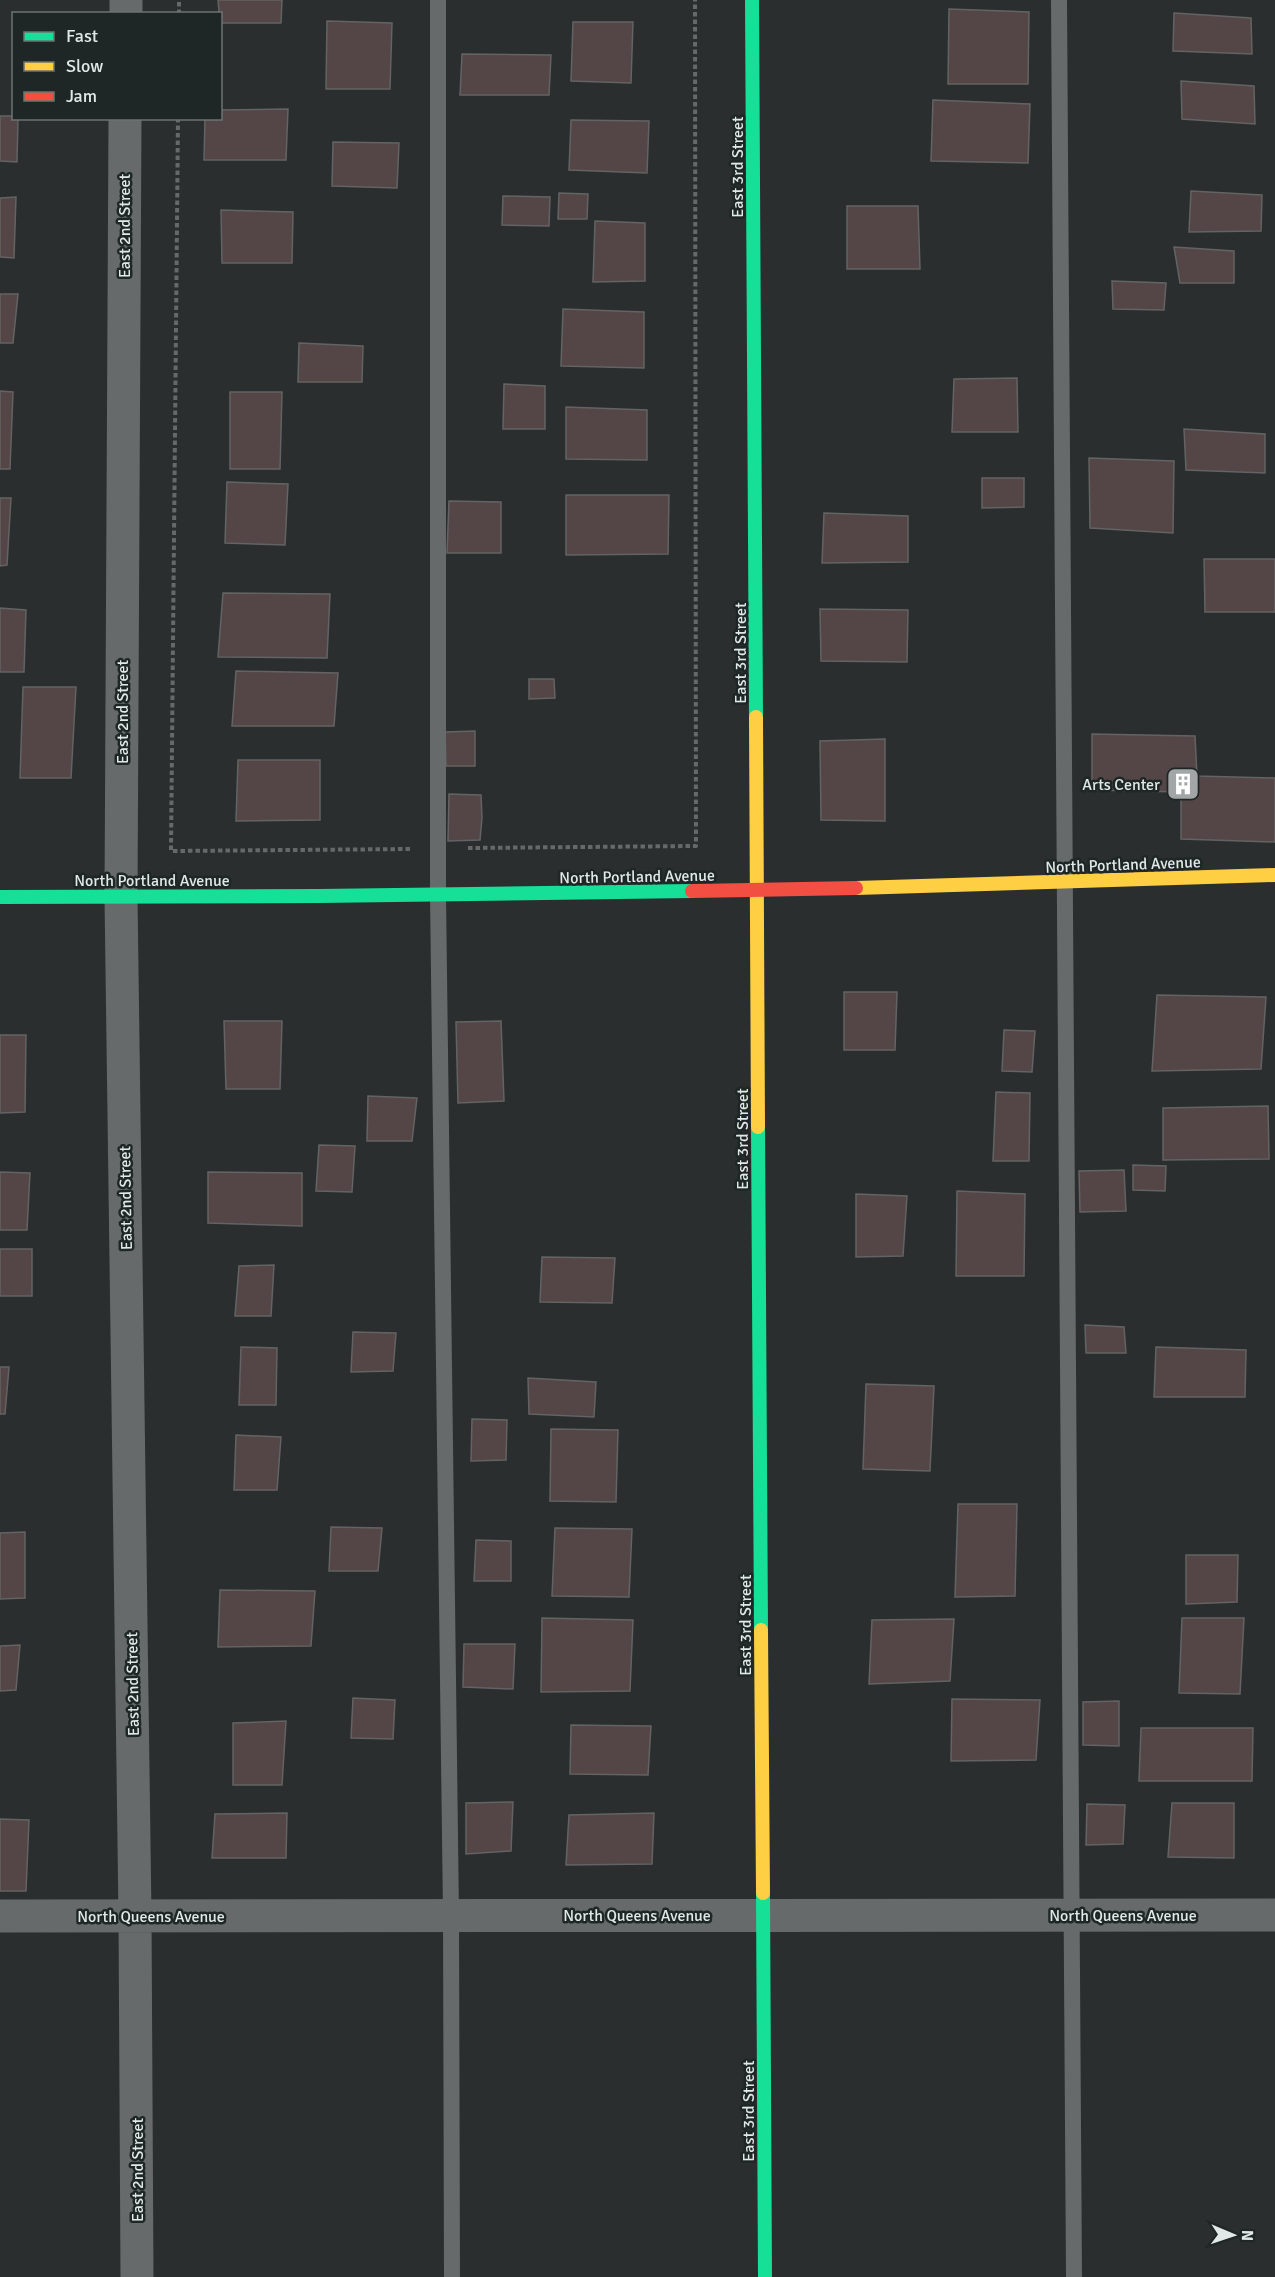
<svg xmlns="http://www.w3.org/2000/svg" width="1275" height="2277" font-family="Signika,sans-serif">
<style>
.building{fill:#544647;stroke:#636363;stroke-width:1.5}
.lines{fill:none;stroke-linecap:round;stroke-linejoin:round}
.path{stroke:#666969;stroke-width:4;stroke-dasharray:4.5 3;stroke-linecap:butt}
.lane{stroke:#666a6a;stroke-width:16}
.street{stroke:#666a6a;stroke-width:33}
.fast{stroke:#16e098;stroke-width:14}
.slow{stroke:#ffcf43;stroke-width:14}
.jam{stroke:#f24e42;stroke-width:14}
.labels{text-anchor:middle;stroke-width:5;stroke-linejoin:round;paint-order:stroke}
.street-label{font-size:16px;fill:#e2e7e7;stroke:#1e2626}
.poi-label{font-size:16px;fill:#e2e7e7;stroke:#1e2626;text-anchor:end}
</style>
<rect width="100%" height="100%" fill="#2a2e2e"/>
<!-- building -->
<path class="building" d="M 218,0 L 282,0 L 281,23 L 220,23 Z
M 949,9 L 1029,12 L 1028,84 L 948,84 Z
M 1174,13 L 1251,18 L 1252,54 L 1173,51 Z
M 327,21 L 392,23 L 390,89 L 326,89 Z
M 573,22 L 633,22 L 631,83 L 571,81 Z
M 462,54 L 551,55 L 549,95 L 460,95 Z
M 1181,81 L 1254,86 L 1255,124 L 1182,119 Z
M 933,100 L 1030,104 L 1028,163 L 931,161 Z
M 288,109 L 286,160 L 204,160 L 205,118 L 220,118 L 220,110 Z
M 0,116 L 14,116 L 14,118 L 18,118 L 17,162 L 0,161 Z
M 571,120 L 649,121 L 647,173 L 569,170 Z
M 333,142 L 399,143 L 397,188 L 332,186 Z
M 1191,191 L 1262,195 L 1261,231 L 1189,232 Z
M 559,193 L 588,194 L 587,219 L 558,219 Z
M 503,196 L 550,197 L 549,226 L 502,225 Z
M 16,197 L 14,258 L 0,257 L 0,198 Z
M 847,206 L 918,206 L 920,269 L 847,269 Z
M 221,210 L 293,212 L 292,263 L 222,263 Z
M 595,221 L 645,223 L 645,281 L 593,282 Z
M 1174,247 L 1234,251 L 1234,283 L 1180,283 Z
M 1112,281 L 1166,283 L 1164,310 L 1113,309 Z
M 0,294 L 18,294 L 13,343 L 0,343 Z
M 563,309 L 644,312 L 644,368 L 561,366 Z
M 299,343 L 363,346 L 362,382 L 298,382 Z
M 1017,378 L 1018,432 L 952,432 L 954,379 Z
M 504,384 L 545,386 L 545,429 L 503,429 Z
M 0,391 L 13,392 L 10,469 L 0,469 Z
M 230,392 L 282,392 L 280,469 L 230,469 Z
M 566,407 L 647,410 L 647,460 L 566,459 Z
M 1184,429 L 1265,434 L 1265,473 L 1186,470 Z
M 1089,458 L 1174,461 L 1173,533 L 1090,528 Z
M 982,478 L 1024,478 L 1024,507 L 982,508 Z
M 227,482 L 288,484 L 285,545 L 225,543 Z
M 566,495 L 669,495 L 668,554 L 566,555 Z
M 0,498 L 11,498 L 7,565 L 0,566 Z
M 449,501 L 501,502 L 501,553 L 447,553 Z
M 824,513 L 908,516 L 908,562 L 822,563 Z
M 1204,559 L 1275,559 L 1275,612 L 1205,612 Z
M 223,593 L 330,594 L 327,658 L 218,657 Z
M 0,608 L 26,610 L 24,672 L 0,672 Z
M 820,609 L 908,610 L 907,662 L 821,661 Z
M 236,671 L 338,673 L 334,726 L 232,726 Z
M 529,679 L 554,679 L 555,698 L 529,699 Z
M 23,687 L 76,687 L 71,778 L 20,778 Z
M 475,731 L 475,766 L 446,766 L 445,732 Z
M 1092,734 L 1195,736 L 1197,776 L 1275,778 L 1275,842 L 1181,839 L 1181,792 L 1092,790 Z
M 885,739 L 885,821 L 821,820 L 820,741 Z
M 238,760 L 320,760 L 320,820 L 236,821 Z
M 449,794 L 481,795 L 482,818 L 480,840 L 448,841 Z
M 844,992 L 897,992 L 895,1050 L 844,1050 Z
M 1157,995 L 1266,997 L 1261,1069 L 1152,1071 Z
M 224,1021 L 282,1021 L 280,1089 L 226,1089 Z
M 501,1021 L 504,1101 L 458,1103 L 456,1022 Z
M 1004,1030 L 1035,1031 L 1032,1072 L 1002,1071 Z
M 0,1035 L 26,1035 L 25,1112 L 0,1113 Z
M 996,1092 L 1030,1093 L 1029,1161 L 993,1161 Z
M 368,1096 L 417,1098 L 412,1141 L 367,1141 Z
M 1268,1106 L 1269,1159 L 1163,1160 L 1163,1108 Z
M 319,1145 L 355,1146 L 352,1192 L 316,1191 Z
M 1133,1165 L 1166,1166 L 1165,1191 L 1133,1190 Z
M 1124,1170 L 1126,1211 L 1080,1212 L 1079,1171 Z
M 0,1172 L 30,1173 L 27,1230 L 0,1230 Z
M 208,1172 L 302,1173 L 302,1226 L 208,1223 Z
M 957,1191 L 1025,1194 L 1024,1276 L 956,1276 Z
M 856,1194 L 907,1196 L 903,1256 L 856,1257 Z
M 0,1249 L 32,1249 L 32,1296 L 0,1296 Z
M 542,1257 L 615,1258 L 612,1303 L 540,1302 Z
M 274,1265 L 271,1316 L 235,1316 L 239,1266 Z
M 1085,1325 L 1124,1327 L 1126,1353 L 1086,1353 Z
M 353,1332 L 396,1333 L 393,1371 L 351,1372 Z
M 241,1347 L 277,1348 L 276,1405 L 239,1405 Z
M 1156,1347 L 1246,1350 L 1245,1397 L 1154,1397 Z
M 0,1367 L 9,1367 L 5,1414 L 0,1414 Z
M 528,1378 L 596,1382 L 594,1417 L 529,1414 Z
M 866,1384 L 934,1386 L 930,1471 L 863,1469 Z
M 472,1419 L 507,1420 L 506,1460 L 471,1461 Z
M 551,1429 L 618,1430 L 616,1502 L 550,1501 Z
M 236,1435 L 281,1437 L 277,1490 L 234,1490 Z
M 958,1504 L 1017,1504 L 1015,1596 L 955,1597 Z
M 331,1527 L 382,1528 L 378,1571 L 329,1571 Z
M 555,1528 L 632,1529 L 629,1597 L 552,1596 Z
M 25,1532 L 25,1598 L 0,1599 L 0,1533 Z
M 476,1540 L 511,1541 L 511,1581 L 474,1581 Z
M 1186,1555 L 1238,1555 L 1237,1602 L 1186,1604 Z
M 220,1590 L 315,1591 L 311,1646 L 218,1647 Z
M 542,1618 L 633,1620 L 630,1691 L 541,1692 Z
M 1182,1618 L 1244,1618 L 1240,1694 L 1179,1693 Z
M 954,1619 L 950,1681 L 869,1684 L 872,1620 Z
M 464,1644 L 515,1644 L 513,1689 L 463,1687 Z
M 20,1645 L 16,1690 L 0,1691 L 0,1646 Z
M 353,1698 L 395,1700 L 393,1739 L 351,1738 Z
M 952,1699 L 1040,1700 L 1036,1760 L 951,1761 Z
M 1119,1701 L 1119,1746 L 1083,1745 L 1083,1702 Z
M 286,1721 L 282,1785 L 233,1785 L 233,1723 Z
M 571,1725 L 651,1726 L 648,1775 L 570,1774 Z
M 1141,1728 L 1253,1728 L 1252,1781 L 1139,1781 Z
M 513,1802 L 511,1851 L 466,1854 L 466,1803 Z
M 1172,1803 L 1234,1803 L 1234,1858 L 1168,1857 Z
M 1087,1804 L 1125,1805 L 1123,1844 L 1086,1845 Z
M 287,1813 L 286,1858 L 212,1858 L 215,1814 Z
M 654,1813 L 652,1864 L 566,1865 L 569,1815 Z
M 0,1819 L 29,1820 L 26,1891 L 0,1891 Z"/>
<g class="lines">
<!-- path -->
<path class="path" d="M 179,14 L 179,0
M 178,118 L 171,851 L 410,849
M 468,848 L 696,846 L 695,0"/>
<!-- lane -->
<path class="lane" d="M 438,0 L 438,895 L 451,1915 L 452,2277
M 1059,0 L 1074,2277"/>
<!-- street -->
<path class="street" d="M 126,14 L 126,0
M 125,118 L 121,897 L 135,1915 L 137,2277
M 0,1916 L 1275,1915"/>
<!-- fast -->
<path class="fast" d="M 752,0 L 756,717
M 0,897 L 319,896 L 692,891
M 758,1127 L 761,1630
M 763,1893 L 765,2277"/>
<!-- slow -->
<path class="slow" d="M 756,717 L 758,1127
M 856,888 L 1275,875
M 761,1630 L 763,1893"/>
<!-- jam -->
<path class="jam" d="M 692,891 L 856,888"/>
</g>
<!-- icons -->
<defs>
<g id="building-square" transform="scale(1.725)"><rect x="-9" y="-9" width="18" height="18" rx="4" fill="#a2a6a6" stroke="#1e2626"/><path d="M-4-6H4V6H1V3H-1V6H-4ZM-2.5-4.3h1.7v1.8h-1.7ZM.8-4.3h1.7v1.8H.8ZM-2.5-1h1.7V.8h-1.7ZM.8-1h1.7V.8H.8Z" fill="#fff"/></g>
</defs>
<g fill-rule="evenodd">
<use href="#building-square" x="1183" y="784"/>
</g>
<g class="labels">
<!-- street labels -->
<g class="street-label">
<text transform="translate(737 167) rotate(-90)" y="6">East 3rd Street</text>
<text transform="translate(124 226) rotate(-90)" y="6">East 2nd Street</text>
<text transform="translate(740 653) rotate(-90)" y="6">East 3rd Street</text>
<text transform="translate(122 712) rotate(-90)" y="6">East 2nd Street</text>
<text transform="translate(1123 864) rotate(-2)" y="6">North Portland Avenue</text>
<text transform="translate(637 876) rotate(-1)" y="6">North Portland Avenue</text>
<text x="152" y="886">North Portland Avenue</text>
<text transform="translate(742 1139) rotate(-90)" y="6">East 3rd Street</text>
<text transform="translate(125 1198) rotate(-91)" y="6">East 2nd Street</text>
<text transform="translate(745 1625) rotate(-90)" y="6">East 3rd Street</text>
<text transform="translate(132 1684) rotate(-91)" y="6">East 2nd Street</text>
<text x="637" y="1921">North Queens Avenue</text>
<text x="1123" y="1921">North Queens Avenue</text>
<text x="151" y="1922">North Queens Avenue</text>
<text transform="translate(748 2111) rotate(-90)" y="6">East 3rd Street</text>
<text transform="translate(137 2170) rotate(-90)" y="6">East 2nd Street</text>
</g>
<!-- poi labels -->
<g class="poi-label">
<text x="1160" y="790">Arts Center</text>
</g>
</g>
<!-- legend -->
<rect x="12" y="12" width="210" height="108" fill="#1e2626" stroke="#6c7373" stroke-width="1.5"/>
<rect x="24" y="32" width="30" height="9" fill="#16e098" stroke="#6c7373" stroke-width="1.5"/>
<text x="66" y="42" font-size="18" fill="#e2e7e7">Fast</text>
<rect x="24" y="62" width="30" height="9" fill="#ffcf43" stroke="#6c7373" stroke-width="1.5"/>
<text x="66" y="72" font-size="18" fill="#e2e7e7">Slow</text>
<rect x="24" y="92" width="30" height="9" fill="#f24e42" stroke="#6c7373" stroke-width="1.5"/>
<text x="66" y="102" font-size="18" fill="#e2e7e7">Jam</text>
<!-- north arrow -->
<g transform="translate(1233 2235) rotate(92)" stroke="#1e2626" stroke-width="4.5" paint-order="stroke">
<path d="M0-4.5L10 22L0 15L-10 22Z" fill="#e2e7e7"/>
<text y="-9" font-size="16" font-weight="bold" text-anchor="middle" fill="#e2e7e7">N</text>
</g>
</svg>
